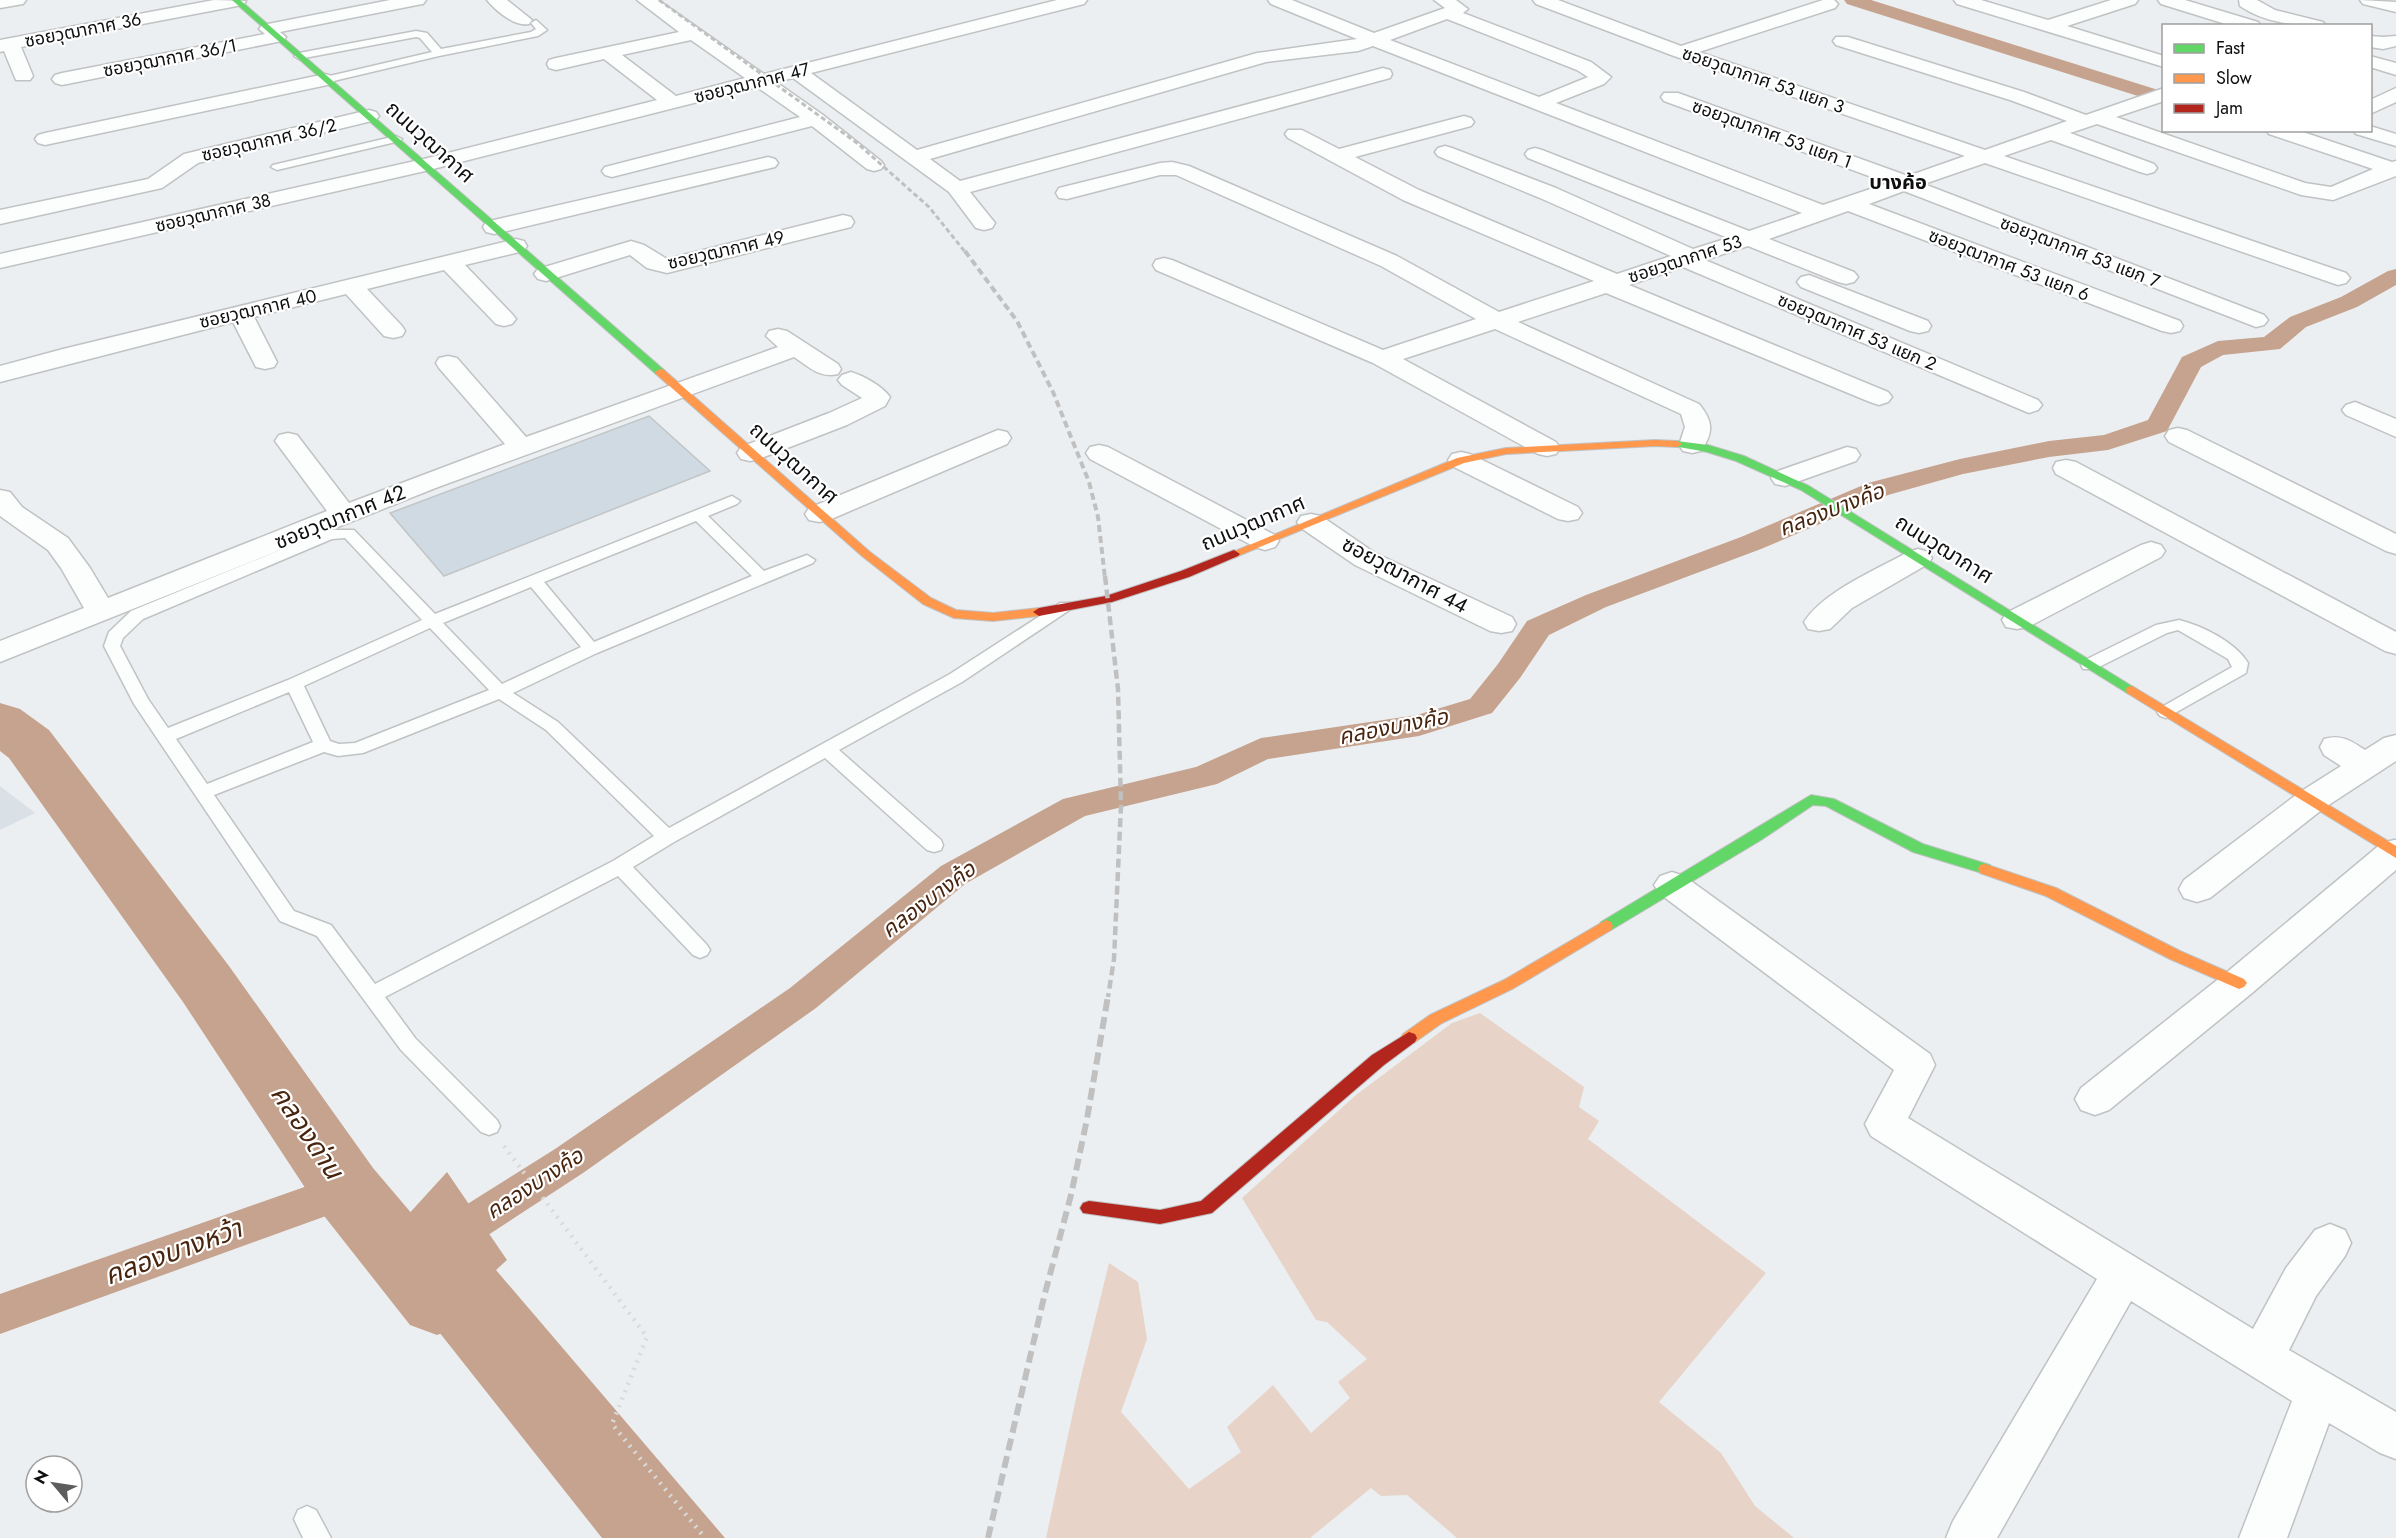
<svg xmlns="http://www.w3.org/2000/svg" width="2396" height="1538" font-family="Jost,'Noto Sans Thai',sans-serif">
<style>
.built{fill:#dae1e6}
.green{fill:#e7d3c8}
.water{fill:#c5a38f}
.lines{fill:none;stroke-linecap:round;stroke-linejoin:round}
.canal{fill:#c5a38f;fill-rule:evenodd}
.river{fill:#c5a38f;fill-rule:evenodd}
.building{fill:#d0dae3;stroke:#c2c5c6;stroke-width:1.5}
.lane-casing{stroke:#c0c2c3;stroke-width:3}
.street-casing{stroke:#c0c2c3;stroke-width:3}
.fast-casing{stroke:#c0c2c3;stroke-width:2}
.slow-casing{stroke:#c0c2c3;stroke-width:2}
.jam-casing{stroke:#c0c2c3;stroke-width:2}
.path{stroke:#d9dada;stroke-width:4.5;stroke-dasharray:2 6;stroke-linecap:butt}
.lane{fill:#fcfdfd;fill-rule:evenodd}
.street{fill:#fcfdfd;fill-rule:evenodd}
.fast{fill:#63d668;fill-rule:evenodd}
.slow{fill:#ff974d;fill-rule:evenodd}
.jam{fill:#b3261e;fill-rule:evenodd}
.rail-far3{stroke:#c0c0c1;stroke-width:3;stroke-dasharray:5 3;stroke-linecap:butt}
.rail-far2{stroke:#c0c0c1;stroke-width:4;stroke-dasharray:7 4;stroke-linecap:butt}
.rail-far1{stroke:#c0c0c1;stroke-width:4.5;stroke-dasharray:9 4.5;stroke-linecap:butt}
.rail{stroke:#c0c0c1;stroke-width:6;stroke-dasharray:12 6;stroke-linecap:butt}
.labels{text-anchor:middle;stroke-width:4.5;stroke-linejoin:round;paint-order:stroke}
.far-street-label{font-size:18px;fill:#0e0f10;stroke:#fff}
.far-quarter-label{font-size:20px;font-weight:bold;fill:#0e0f10;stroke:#fff}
.street-label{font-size:21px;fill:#0e0f10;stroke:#fff}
.water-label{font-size:22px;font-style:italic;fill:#48250e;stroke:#fff}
.near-water-label{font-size:27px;font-style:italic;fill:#48250e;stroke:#fff}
</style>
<rect width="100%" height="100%" fill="#eceff1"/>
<!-- built -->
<path class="built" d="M 0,786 L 35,813 L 0,830 Z"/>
<!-- green -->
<path class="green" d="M 1480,1013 L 1584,1087 L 1579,1107 L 1599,1121 L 1588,1139 L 1766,1273 L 1659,1402 L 1721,1453 L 1755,1506 L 1794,1538 L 1457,1538 L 1407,1495 L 1381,1496 L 1371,1488 L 1310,1538 L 1046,1538 L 1078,1389 L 1109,1263 L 1138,1282 L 1147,1339 L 1121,1412 L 1189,1489 L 1241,1452 L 1227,1427 L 1273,1385 L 1311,1433 L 1350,1398 L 1338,1382 L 1367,1359 L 1327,1322 L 1316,1320 L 1242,1198 L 1356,1095 L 1452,1023 Z"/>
<!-- water -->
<path class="water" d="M 447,1172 L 507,1260 L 496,1270 L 725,1538 L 602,1538 L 375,1251 Z"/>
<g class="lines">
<!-- canal -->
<path class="canal" d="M 1844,0 L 1871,0 L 2155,89 L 2158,93 L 2155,97 L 2141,97 L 1847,4 Z
M 2396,269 L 2396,285 L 2357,307 L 2306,327 L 2280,349 L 2223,355 L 2201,367 L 2167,431 L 2108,450 L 2049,457 L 1963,474 L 1888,495 L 1761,549 L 1606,607 L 1549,635 L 1520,678 L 1492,713 L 1419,736 L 1268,759 L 1217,784 L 1085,816 L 965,884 L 816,1008 L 583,1173 L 456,1256 L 441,1262 L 426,1256 L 420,1243 L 426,1230 L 555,1149 L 790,988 L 941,866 L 1063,799 L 1196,767 L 1261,738 L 1417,715 L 1470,699 L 1498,664 L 1527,621 L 1586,595 L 1741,537 L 1868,483 L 1960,459 L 2049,441 L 2104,435 L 2148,420 L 2182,357 L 2218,341 L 2264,337 L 2290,317 L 2341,297 L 2388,271 Z
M 347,1172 L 362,1177 L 368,1190 L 362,1203 L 0,1334 L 0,1294 Z"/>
<!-- river -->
<path class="river" d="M 0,703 L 20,709 L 49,730 L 229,966 L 373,1168 L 464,1275 L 476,1300 L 464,1325 L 437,1335 L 410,1325 L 321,1212 L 183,1002 L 9,758 L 0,751 Z"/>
</g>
<!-- building -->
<path class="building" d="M 649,416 L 710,471 L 444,576 L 390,513 Z"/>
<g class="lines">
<!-- lane casing -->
<g class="lane-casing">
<path id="lane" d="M 536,20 L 547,30 L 538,36 L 439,56 L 325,83 L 321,82 L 321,78 L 432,52 L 420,38 L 416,37 L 299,59 L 294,56 L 299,53 L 416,31 L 427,33 L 441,49 L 531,32 L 536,29 L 531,23 Z
M 396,136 L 402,139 L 400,141 L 277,170 L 271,167 L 273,165 Z
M 732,496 L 740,501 L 737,504 L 708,516 L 764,571 L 807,555 L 815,560 L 813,563 L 597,653 L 513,693 L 558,722 L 669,828 L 950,674 L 1060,603 L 1072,603 L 1074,607 L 962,682 L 839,750 L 941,840 L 943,845 L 941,850 L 934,852 L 927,850 L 825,758 L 674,842 L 633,867 L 707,945 L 710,950 L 707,955 L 700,958 L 693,955 L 618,876 L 385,997 L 415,1038 L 497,1120 L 500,1126 L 497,1132 L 489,1135 L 481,1132 L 401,1050 L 317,936 L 280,921 L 134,704 L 104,646 L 109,632 L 131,611 L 329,530 L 354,530 L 435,614 ZM 696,521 L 752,576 L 594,642 L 544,582 ZM 345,538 L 422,620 L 288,680 L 168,728 L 148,699 L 120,646 L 123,638 L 143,619 L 332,539 ZM 531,587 L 581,647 L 502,684 L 443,623 ZM 430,628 L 489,690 L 355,743 L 339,744 L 330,741 L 304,686 ZM 289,692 L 313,742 L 207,784 L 176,739 ZM 499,699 L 546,730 L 654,836 L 613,861 L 375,984 L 331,925 L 294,911 L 214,795 L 324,752 L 338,756 L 363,753 Z
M 2179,620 C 2203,626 2235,642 2248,663 L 2246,673 L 2166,718 L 2160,716 L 2157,712 L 2160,708 L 2232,667 L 2228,659 L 2178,630 L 2167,633 L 2095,669 L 2083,669 L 2081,665 L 2083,661 L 2156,625 Z
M 307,1506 L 316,1510 L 331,1538 L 303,1538 L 294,1519 L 298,1510 Z"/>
</g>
<!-- street casing -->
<g class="street-casing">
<path id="street" d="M 0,0 L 26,0 L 23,4 L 0,8 Z
M 214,0 L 246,1 L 243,5 L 237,6 L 21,47 L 33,76 L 30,80 L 16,80 L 4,51 L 0,52 L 0,40 Z
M 390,0 L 426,0 L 423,4 L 417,5 L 280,32 L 286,37 L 283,41 L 277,42 L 62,85 L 55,83 L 52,79 L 55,75 L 62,73 L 265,34 L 259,29 L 262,25 L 268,24 Z
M 487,0 L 507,0 L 532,20 L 529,24 C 515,27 496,11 487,0 Z
M 637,0 L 658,0 L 764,74 L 1057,0 L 1087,0 L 1084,4 L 811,73 L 917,150 L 1257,53 L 1357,39 L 1271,4 L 1268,0 L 1292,0 L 1374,33 L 1445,8 L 1434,0 L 1456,0 L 1468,9 L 1463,13 L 1591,62 L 1611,77 L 1604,84 L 1556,103 L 1823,205 L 1888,183 L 1664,101 L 1661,97 L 1664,93 L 1678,93 L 1908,176 L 1965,156 L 1674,56 L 1536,4 L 1533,0 L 1558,0 L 1681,46 L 1823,0 L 1834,0 L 1838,4 L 1835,8 L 1699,52 L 1985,150 L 2067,121 L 2010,100 L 1836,45 L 1833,41 L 1836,37 L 1848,37 L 2024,92 L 2086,115 L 2164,88 L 2164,101 L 2116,117 L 2305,183 L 2331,187 L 2373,169 L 2269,134 L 2266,130 L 2297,130 L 2392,162 L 2396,161 L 2396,176 L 2333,200 L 2301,195 L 2097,124 L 2070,133 L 2154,164 L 2157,168 L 2154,172 L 2147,174 L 2140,172 L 2051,140 L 2004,156 L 2346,273 L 2350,278 L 2346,283 L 2338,285 L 1985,163 L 1924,184 L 2264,315 L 2268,320 L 2264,325 L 2256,327 L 1904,191 L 1869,204 L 2180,321 L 2183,326 L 2180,331 L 2171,333 L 2162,331 L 1848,211 L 1769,239 L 1854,272 L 1858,277 L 1854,282 L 1846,284 L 1838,282 L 1748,246 L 1705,260 L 2038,400 L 2042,405 L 2038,410 L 2029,413 L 1683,267 L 1629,285 L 1888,392 L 1892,397 L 1888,402 L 1879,405 L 1870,402 L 1606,293 L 1518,322 L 1699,404 C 1713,421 1714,432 1701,451 L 1692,453 L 1683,451 L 1679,445 L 1685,427 L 1681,414 L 1495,329 L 1403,359 L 1556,442 L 1560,448 L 1556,454 L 1547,456 L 1538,454 L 1373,363 L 1156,270 L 1153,265 L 1156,260 L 1164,258 L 1172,260 L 1383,350 L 1476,319 L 1381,266 L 1176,175 L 1160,175 L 1067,199 L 1059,198 L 1056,193 L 1059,188 L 1160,163 L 1172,162 L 1189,166 L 1397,256 L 1499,312 L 1594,281 L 1403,200 L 1288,138 L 1285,134 L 1288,130 L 1302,130 L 1339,149 L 1464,116 L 1471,118 L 1474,122 L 1471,126 L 1355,157 L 1419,190 L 1617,274 L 1671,256 L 1540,198 L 1438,156 L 1435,152 L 1438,148 L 1445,146 L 1452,148 L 1556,188 L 1693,249 L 1728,238 L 1528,158 L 1525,154 L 1528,150 L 1535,148 L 1542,150 L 1749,231 L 1802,213 L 1373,46 L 1358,51 L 1266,62 L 930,159 L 960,181 L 1383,68 L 1390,70 L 1392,74 L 1390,78 L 970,192 L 995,223 L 992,228 L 984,230 L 976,228 L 949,192 L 793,78 L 776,82 L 823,115 L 881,161 L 884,165 L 881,169 L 874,171 L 867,169 L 812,126 L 612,177 L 605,175 L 602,171 L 605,167 L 800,117 L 757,87 L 425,171 L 0,268 L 0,254 L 424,159 L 657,100 L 604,59 L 556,70 L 549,68 L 547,64 L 549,60 L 556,58 L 679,32 ZM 1447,19 L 1577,70 L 1588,77 L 1539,97 L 1390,40 ZM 691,40 L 745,78 L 676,96 L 622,55 Z
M 1954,0 L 1981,0 L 2048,20 L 2111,0 L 2138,0 L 2135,4 L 2067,26 L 2164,56 L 2164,67 L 1957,4 Z
M 2158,0 L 2185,0 L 2258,22 L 2261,26 L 2232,26 L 2161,4 Z
M 2239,0 L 2257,0 L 2275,10 L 2323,22 L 2326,26 C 2296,26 2265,23 2240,6 Z
M 2360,0 L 2396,2 L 2396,12 L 2363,4 Z
M 2370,36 L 2383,37 L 2396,36 L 2396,46 L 2383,49 L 2370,47 Z
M 2370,56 L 2396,63 L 2396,75 L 2370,67 Z
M 325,74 L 332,76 L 335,80 L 332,84 L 45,145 L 38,143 L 35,139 L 38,135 L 45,133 Z
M 2396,88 L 2396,102 L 2370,114 L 2370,100 Z
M 369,110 L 376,112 L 379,116 L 376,120 L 198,163 L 162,188 L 0,224 L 0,210 L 148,179 L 184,154 Z
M 2370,126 L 2396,134 L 2396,146 L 2356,134 L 2353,130 L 2370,130 Z
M 768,157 L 775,159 L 778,163 L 775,167 L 494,234 L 486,232 L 483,227 L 486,222 L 494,220 Z
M 843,215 L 851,217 L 854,222 L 851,227 L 667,273 L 647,268 L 630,255 L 546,281 L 538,279 L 534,274 L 538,269 L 631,241 L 644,245 L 667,259 Z
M 516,239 L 524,241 L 527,246 L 524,251 L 465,265 L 512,314 L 516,319 L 512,324 L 504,326 L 496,324 L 444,270 L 367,289 L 402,326 L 405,331 L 402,336 L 393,338 L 384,336 L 346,294 L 254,317 L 277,362 L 274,367 L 265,369 L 256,367 L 233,322 L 0,382 L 0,366 L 63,349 Z
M 1809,275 L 1928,321 L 1931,326 L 1928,331 L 1919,333 L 1910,331 L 1801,287 L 1797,282 L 1801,277 Z
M 778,329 L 787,331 L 838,364 L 841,369 L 838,374 C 820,379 808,366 794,357 L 438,487 L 0,662 L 0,641 L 84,608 L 61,568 L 48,550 L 0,516 L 0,490 L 10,492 L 22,507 L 68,538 L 90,568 L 108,598 L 327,511 L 275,441 L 279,435 L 288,433 L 297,435 L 349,503 L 505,444 L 439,368 L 436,363 L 439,358 L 448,356 L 457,358 L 526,437 L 778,347 L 766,336 L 769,331 Z
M 851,372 C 864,376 882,386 890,397 L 885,406 L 847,425 L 759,459 L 750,461 L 741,459 L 737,453 L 741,447 L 829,413 L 862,398 L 842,385 L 838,380 L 842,375 Z
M 2355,402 L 2396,419 L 2396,437 L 2346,415 L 2342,410 L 2346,405 Z
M 2178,428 L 2187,430 L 2396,534 L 2396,554 L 2386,551 L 2169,442 L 2165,436 L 2169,430 Z
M 998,430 L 1007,432 L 1011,438 L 1007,444 L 829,520 L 819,522 L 809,520 L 805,514 L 809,508 Z
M 1099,445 L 1108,447 L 1275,535 L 1279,541 L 1275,547 L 1265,550 L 1255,547 L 1090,459 L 1086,453 L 1090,447 Z
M 1847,447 L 1856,449 L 1860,455 L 1856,461 L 1785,486 L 1775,484 L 1771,478 L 1775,472 Z
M 1461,452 L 1470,454 L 1578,507 L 1582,513 L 1578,519 L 1568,521 L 1558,519 L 1452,466 L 1448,460 L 1452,454 Z
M 2066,460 L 2076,462 L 2396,632 L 2396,654 L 2385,651 L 2056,474 L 2053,468 L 2056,462 Z
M 1311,514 L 1321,516 L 1375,553 L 1512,617 L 1516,624 L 1512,631 L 1501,633 L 1490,631 L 1355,565 L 1301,528 L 1297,522 L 1301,516 Z
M 2151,542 L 2161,545 L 2165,551 L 2161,557 L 2028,627 L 2017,629 L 2006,627 L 2002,620 L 2006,613 L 2141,545 Z
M 1918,549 L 1928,552 L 1932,558 L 1928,564 L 1852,608 L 1830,629 L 1819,631 L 1808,629 L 1804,622 C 1824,591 1876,570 1908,552 Z
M 2396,735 L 2396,761 L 2324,808 L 2210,898 L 2197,902 L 2184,898 L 2179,889 L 2184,880 L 2300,792 L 2341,766 L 2324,755 L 2320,747 L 2324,739 C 2342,734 2351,741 2365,750 L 2384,738 Z
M 2394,840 L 2396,840 L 2396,870 L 2252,993 L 2109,1110 L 2095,1115 L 2081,1110 L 2075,1099 L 2081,1088 L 2226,973 L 2382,843 Z
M 1672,872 L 1684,876 L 1930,1054 L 1935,1065 L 1908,1118 L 2253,1329 L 2286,1268 L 2315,1230 L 2330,1224 L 2345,1230 L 2351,1243 L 2345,1256 L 2316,1296 L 2289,1350 L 2396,1412 L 2396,1459 L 2380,1453 L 2329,1423 L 2287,1538 L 2239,1538 L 2292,1401 L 2131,1301 L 1997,1538 L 1946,1538 L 1953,1521 L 2097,1279 L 1871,1136 L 1865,1124 L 1894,1070 L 1660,894 L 1654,885 L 1660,876 Z"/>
</g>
<!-- fast casing -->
<g class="fast-casing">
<path id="fast" d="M 232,0 L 240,0 L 664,370 L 664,374 L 656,374 Z
M 1677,441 L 1708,445 L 1744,456 L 1809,486 L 2138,690 L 2132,694 L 2127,693 L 1801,490 L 1736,461 L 1707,452 L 1673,446 L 1672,444 Z
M 1811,795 L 1834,799 L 1923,844 L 1990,865 L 1992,869 L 1990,873 L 1985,874 L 1913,852 L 1826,806 L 1813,805 L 1761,840 L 1611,930 L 1601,930 L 1599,926 L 1601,922 Z"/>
</g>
<!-- slow casing -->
<g class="slow-casing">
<path id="slow" d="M 660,369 L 664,370 L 870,552 L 931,598 L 956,610 L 993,613 L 1039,608 L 1045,612 L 1039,616 L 993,621 L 954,618 L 923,604 L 862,556 L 656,374 L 655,372 Z
M 1655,440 L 1677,441 L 1682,444 L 1677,447 L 1655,446 L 1506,454 L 1464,463 L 1238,556 L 1234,558 L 1228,554 L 1457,458 L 1506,448 Z
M 2132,686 L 2396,846 L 2396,858 L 2127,693 L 2126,690 L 2127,687 Z
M 1985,864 L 2056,888 L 2180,951 L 2244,979 L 2247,983 L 2244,987 L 2239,989 L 2170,959 L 2046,896 L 1980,873 L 1978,869 L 1980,865 Z
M 1606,920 L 1611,922 L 1613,926 L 1611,930 L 1514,988 L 1442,1023 L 1415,1042 L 1409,1044 L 1403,1042 L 1401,1038 L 1403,1034 L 1430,1015 L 1504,980 Z"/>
</g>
<!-- jam casing -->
<g class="jam-casing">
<path id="jam" d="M 1234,550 L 1240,554 L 1238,556 L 1189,577 L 1112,602 L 1039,616 L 1033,612 L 1039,608 L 1106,596 L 1181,571 Z
M 1409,1032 L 1415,1034 L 1417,1038 L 1415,1042 L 1384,1065 L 1212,1213 L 1160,1224 L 1083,1213 L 1080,1208 L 1083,1203 L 1089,1201 L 1160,1210 L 1201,1201 L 1372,1055 Z"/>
</g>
<!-- path -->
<path class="path" d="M 504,1146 L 647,1337 L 612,1424 L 705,1538"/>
<!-- lane -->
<use href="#lane" class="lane"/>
<!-- street -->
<use href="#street" class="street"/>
<!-- fast -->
<use href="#fast" class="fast"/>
<!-- slow -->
<use href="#slow" class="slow"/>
<!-- jam -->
<use href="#jam" class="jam"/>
<!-- rail-far3 -->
<path class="rail-far3" d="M 659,0 L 857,143 L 929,207 L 966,253"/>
<!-- rail-far2 -->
<path class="rail-far2" d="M 965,251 L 1017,321 L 1053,392 L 1089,482 L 1098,517 L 1105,578"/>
<!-- rail-far1 -->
<path class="rail-far1" d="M 1105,576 L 1118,689 L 1121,805 L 1114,959 L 1108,997"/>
<!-- rail -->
<path class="rail" d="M 988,1538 L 1044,1297 L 1071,1195 L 1087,1119 L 1108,996"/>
</g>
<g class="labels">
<!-- far-street labels -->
<g class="far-street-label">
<text transform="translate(83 30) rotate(-11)" y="6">ซอยวุฒากาศ 36</text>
<text transform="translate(170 58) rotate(-11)" y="6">ซอยวุฒากาศ 36/1</text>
<text transform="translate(1763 80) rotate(19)" y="6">ซอยวุฒากาศ 53 แยก 3</text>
<text transform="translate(752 83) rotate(-14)" y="6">ซอยวุฒากาศ 47</text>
<text transform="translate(1772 134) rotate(20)" y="6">ซอยวุฒากาศ 53 แยก 1</text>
<text transform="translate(269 140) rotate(-13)" y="6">ซอยวุฒากาศ 36/2</text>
<text transform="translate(213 213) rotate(-13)" y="6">ซอยวุฒากาศ 38</text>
<text transform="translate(726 250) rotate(-13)" y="6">ซอยวุฒากาศ 49</text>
<text transform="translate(2080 252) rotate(21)" y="6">ซอยวุฒากาศ 53 แยก 7</text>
<text transform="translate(1685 259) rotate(-18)" y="6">ซอยวุฒากาศ 53</text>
<text transform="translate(2009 265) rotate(21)" y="6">ซอยวุฒากาศ 53 แยก 6</text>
<text transform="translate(258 309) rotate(-13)" y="6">ซอยวุฒากาศ 40</text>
<text transform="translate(1857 332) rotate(23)" y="6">ซอยวุฒากาศ 53 แยก 2</text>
</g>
<!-- far-quarter labels -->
<g class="far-quarter-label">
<text x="1898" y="189">บางค้อ</text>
</g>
<!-- street labels -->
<g class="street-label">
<text transform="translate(430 142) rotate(42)" y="7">ถนนวุฒากาศ</text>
<text transform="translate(794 463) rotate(42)" y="7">ถนนวุฒากาศ</text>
<text transform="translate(340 517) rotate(-22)" y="7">ซอยวุฒากาศ 42</text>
<text transform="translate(1253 523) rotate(-23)" y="7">ถนนวุฒากาศ</text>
<text transform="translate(1944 549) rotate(32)" y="7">ถนนวุฒากาศ</text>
<text transform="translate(1405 575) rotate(28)" y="7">ซอยวุฒากาศ 44</text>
</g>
<!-- water labels -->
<g class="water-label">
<text transform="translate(1831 509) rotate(-21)" y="8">คลองบางค้อ</text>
<text transform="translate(1393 726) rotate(-11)" y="8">คลองบางค้อ</text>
<text transform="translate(928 899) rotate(-37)" y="8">คลองบางค้อ</text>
<text transform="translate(534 1183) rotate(-33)" y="8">คลองบางค้อ</text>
</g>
<!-- near-water labels -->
<g class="near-water-label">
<text transform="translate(307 1132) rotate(56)" y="9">คลองด่าน</text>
<text transform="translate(173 1252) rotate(-20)" y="9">คลองบางหว้า</text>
</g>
</g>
<!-- legend -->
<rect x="2162" y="24" width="210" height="108" fill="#ffffff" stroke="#9f9f9f" stroke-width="1.5"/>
<rect x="2174" y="44" width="30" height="9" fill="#63d668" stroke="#9f9f9f" stroke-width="1.5"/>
<text x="2216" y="54" font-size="18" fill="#0e0f10">Fast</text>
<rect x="2174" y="74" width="30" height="9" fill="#ff974d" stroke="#9f9f9f" stroke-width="1.5"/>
<text x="2216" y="84" font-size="18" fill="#0e0f10">Slow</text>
<rect x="2174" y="104" width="30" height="9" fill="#b3261e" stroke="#9f9f9f" stroke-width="1.5"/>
<text x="2216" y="114" font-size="18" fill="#0e0f10">Jam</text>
<!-- north arrow -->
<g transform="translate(54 1484) rotate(299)"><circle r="28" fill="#ffffff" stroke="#9f9f9f" stroke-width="1.5"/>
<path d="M0-4.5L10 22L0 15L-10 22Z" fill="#5c5d5f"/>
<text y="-9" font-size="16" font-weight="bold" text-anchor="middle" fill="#0e0f10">N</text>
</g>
</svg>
